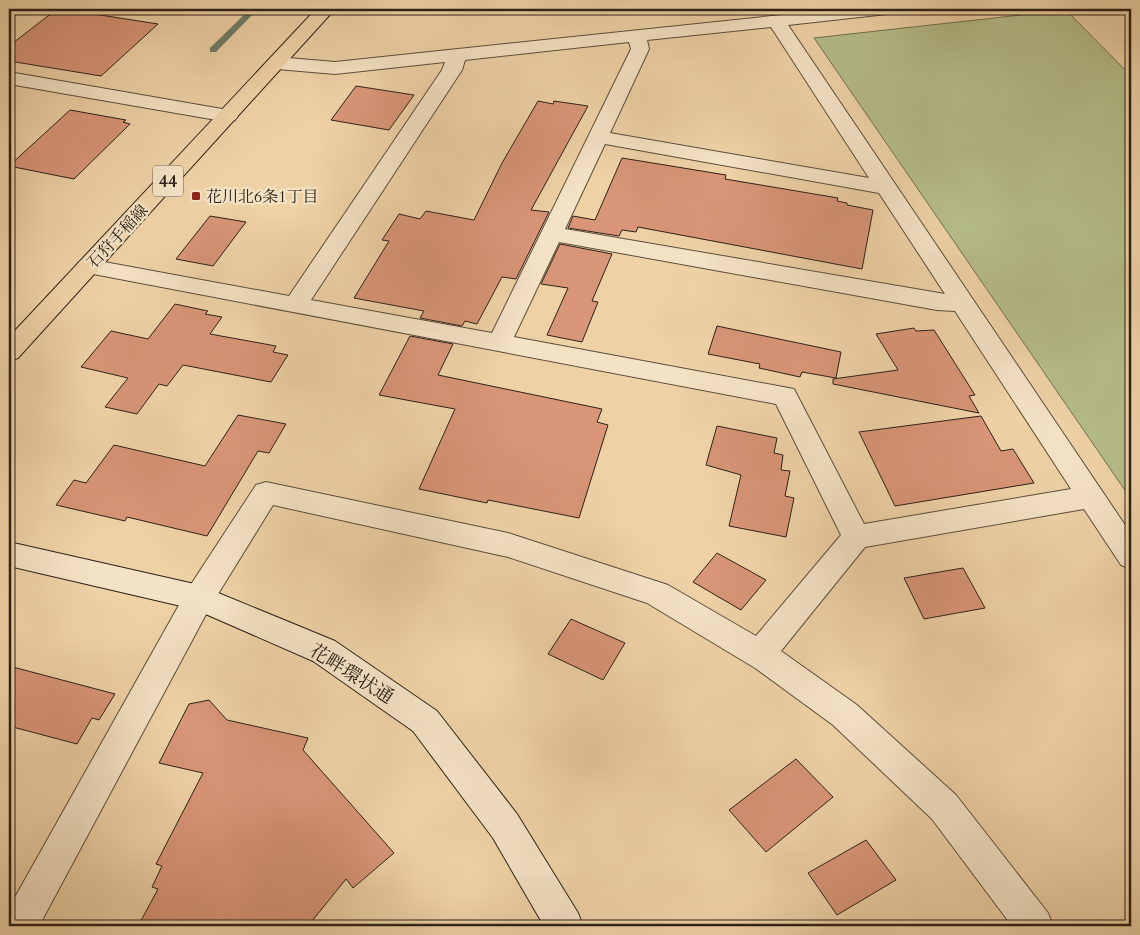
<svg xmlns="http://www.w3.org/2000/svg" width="1140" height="935" font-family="Cardo,'Noto Serif JP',serif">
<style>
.green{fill:#b5bd89;stroke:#706f50}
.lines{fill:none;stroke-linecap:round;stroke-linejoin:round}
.stream{fill:#6f7c6a;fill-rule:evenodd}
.building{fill:#d89577;stroke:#2c2117}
.street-casing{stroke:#5c4d3b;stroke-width:2}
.secondary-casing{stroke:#2c2117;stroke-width:2}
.primary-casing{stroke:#2c2117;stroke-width:2}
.street{fill:#f4e2c5;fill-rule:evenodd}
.secondary{fill:#f4e2c5;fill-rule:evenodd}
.primary{fill:#eed2a6;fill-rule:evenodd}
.poi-dot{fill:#8f2418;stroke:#f4e2c5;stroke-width:2}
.labels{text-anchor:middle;stroke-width:4.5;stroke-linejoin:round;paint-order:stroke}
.far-poi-label{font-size:16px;fill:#2c2117;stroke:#f4e2c5;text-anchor:start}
.far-street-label{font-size:16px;fill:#2c2117;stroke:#f4e2c5}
.shield{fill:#f4e2c5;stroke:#685b4b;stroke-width:1}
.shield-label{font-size:18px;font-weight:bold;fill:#2c2117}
.street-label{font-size:19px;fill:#2c2117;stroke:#f4e2c5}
</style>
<rect width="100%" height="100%" fill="#eed2a6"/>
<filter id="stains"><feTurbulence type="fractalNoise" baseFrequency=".004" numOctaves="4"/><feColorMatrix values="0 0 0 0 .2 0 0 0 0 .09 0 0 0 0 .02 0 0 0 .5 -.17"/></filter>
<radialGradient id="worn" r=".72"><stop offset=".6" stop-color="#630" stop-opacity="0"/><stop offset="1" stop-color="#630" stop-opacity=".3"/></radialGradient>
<!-- green -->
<path class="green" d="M 1066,10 L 1131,76 L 1131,499 L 814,38 Z"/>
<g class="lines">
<!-- stream -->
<path class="stream" d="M 250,9 L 258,9 L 216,52 L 210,52 L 210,48 Z"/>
</g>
<!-- building -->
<path class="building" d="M 57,9 L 62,9 L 158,24 L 101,76 L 9,61 L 9,46 Z
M 356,86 L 414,95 L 389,130 L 331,120 Z
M 538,101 L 553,104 L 554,101 L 588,106 L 531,210 L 549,212 L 516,279 L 502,277 L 477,324 L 465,321 L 462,326 L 420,318 L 424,311 L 354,298 L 389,241 L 382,240 L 399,214 L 420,219 L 426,211 L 474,220 L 502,163 Z
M 70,110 L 126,120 L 123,122 L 130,124 L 74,179 L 9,166 Z
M 622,158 L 726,175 L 725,179 L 838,198 L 837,201 L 847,203 L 847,205 L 873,210 L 862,269 L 638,227 L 636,232 L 622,230 L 619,236 L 568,228 L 573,216 L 595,220 Z
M 210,216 L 246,222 L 213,266 L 176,259 Z
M 560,244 L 612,254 L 592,301 L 598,302 L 582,342 L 547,335 L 568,288 L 541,284 Z
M 175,304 L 208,311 L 205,314 L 222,317 L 210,334 L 276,346 L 273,352 L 288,355 L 271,382 L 183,365 L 167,386 L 159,384 L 137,414 L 105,407 L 128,378 L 81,367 L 111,331 L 148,339 Z
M 717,326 L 841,352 L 836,378 L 802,372 L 800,377 L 759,368 L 760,364 L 708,354 Z
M 914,328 L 916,331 L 934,330 L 975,395 L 969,396 L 979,413 L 833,384 L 833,379 L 898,370 L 876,334 Z
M 410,336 L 453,344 L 438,375 L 602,409 L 597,422 L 608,425 L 579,518 L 488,500 L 487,503 L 419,489 L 455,409 L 379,395 Z
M 238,415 L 286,424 L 269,453 L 258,451 L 207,536 L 127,517 L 125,521 L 56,505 L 74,480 L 86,483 L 114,445 L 205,466 Z
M 981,416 L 1001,451 L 1013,449 L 1034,483 L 895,506 L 859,432 Z
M 717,426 L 777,438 L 774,453 L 783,455 L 781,470 L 790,471 L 785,496 L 794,498 L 786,537 L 729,526 L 741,475 L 706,465 Z
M 717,553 L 766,580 L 741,610 L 693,582 Z
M 963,568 L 985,608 L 924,619 L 904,578 Z
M 571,619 L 625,643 L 603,680 L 548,654 Z
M 9,666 L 115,694 L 99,720 L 92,718 L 77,744 L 9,726 Z
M 209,700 L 227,720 L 308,738 L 303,750 L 394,853 L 353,888 L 346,879 L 308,926 L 138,926 L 158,889 L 152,887 L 162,866 L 156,864 L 203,773 L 159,763 L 189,704 Z
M 796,759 L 833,797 L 766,852 L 729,810 Z
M 866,840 L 896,880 L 837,915 L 808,873 Z"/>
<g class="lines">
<!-- street casing -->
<g class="street-casing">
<path id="street" d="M 839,9 L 896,9 L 893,13 L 887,14 L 788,25 L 1131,534 L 1131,569 L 1121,565 L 1084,509 L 865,547 L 781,651 L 857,705 L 956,795 L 1048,913 L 1053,926 L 1012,926 L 932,819 L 833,725 L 755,668 L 647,603 L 508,557 L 273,505 L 210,607 L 39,926 L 9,926 L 9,908 L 188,589 L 256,485 L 266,482 L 508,533 L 668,585 L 756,636 L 841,535 L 776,404 L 88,273 L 80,271 L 76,266 L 80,261 L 88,259 L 289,296 L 442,70 L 445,62 L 335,74 L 277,69 L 270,67 L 267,63 L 270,59 L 277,57 L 335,62 ZM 771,27 L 869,178 L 610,133 L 649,49 L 647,40 ZM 629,42 L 631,49 L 492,333 L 311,300 L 462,70 L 465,60 ZM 605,144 L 879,193 L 945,294 L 565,229 ZM 559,242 L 937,310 L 955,311 L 1071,489 L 864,524 L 794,389 L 514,337 Z
M 9,72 L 228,110 L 235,112 L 238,116 L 235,120 L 228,122 L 9,84 Z"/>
</g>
<!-- secondary casing -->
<g class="secondary-casing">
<path id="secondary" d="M 9,542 L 199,585 L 335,641 L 437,711 L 517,814 L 578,913 L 583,926 L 544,926 L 493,838 L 413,731 L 313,661 L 194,609 L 9,566 Z"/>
</g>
<!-- primary casing -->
<g class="primary-casing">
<path id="primary" d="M 316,9 L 335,9 L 18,358 L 9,361 L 9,337 Z"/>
</g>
<!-- street -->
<use href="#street" class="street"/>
<!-- secondary -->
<use href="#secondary" class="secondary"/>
<!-- primary -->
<use href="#primary" class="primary"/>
</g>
<!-- markers -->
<rect class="poi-dot" x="191" y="191" width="10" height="10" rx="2.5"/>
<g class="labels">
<!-- far-poi labels -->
<g class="far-poi-label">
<text x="206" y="202">花川北6条1丁目</text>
</g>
<!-- far-street labels -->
<g class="far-street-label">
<text transform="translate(117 236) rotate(-47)" y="6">石狩手稲線</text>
</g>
<!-- shield labels -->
<rect class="shield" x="153" y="165.5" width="30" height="31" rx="4"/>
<g class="shield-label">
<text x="168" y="187">44</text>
</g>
<!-- street labels -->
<g class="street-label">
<text transform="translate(352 673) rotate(32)" y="7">花畔環状通</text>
</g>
</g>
<!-- margin -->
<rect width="1140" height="935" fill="none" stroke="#eed2a6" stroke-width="30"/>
<rect x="10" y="10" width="1120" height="915" fill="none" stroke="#2c2117" stroke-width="2.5"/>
<rect x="15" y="15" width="1110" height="905" fill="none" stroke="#2c2117"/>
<rect width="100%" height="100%" filter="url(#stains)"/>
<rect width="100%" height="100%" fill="url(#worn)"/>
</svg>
